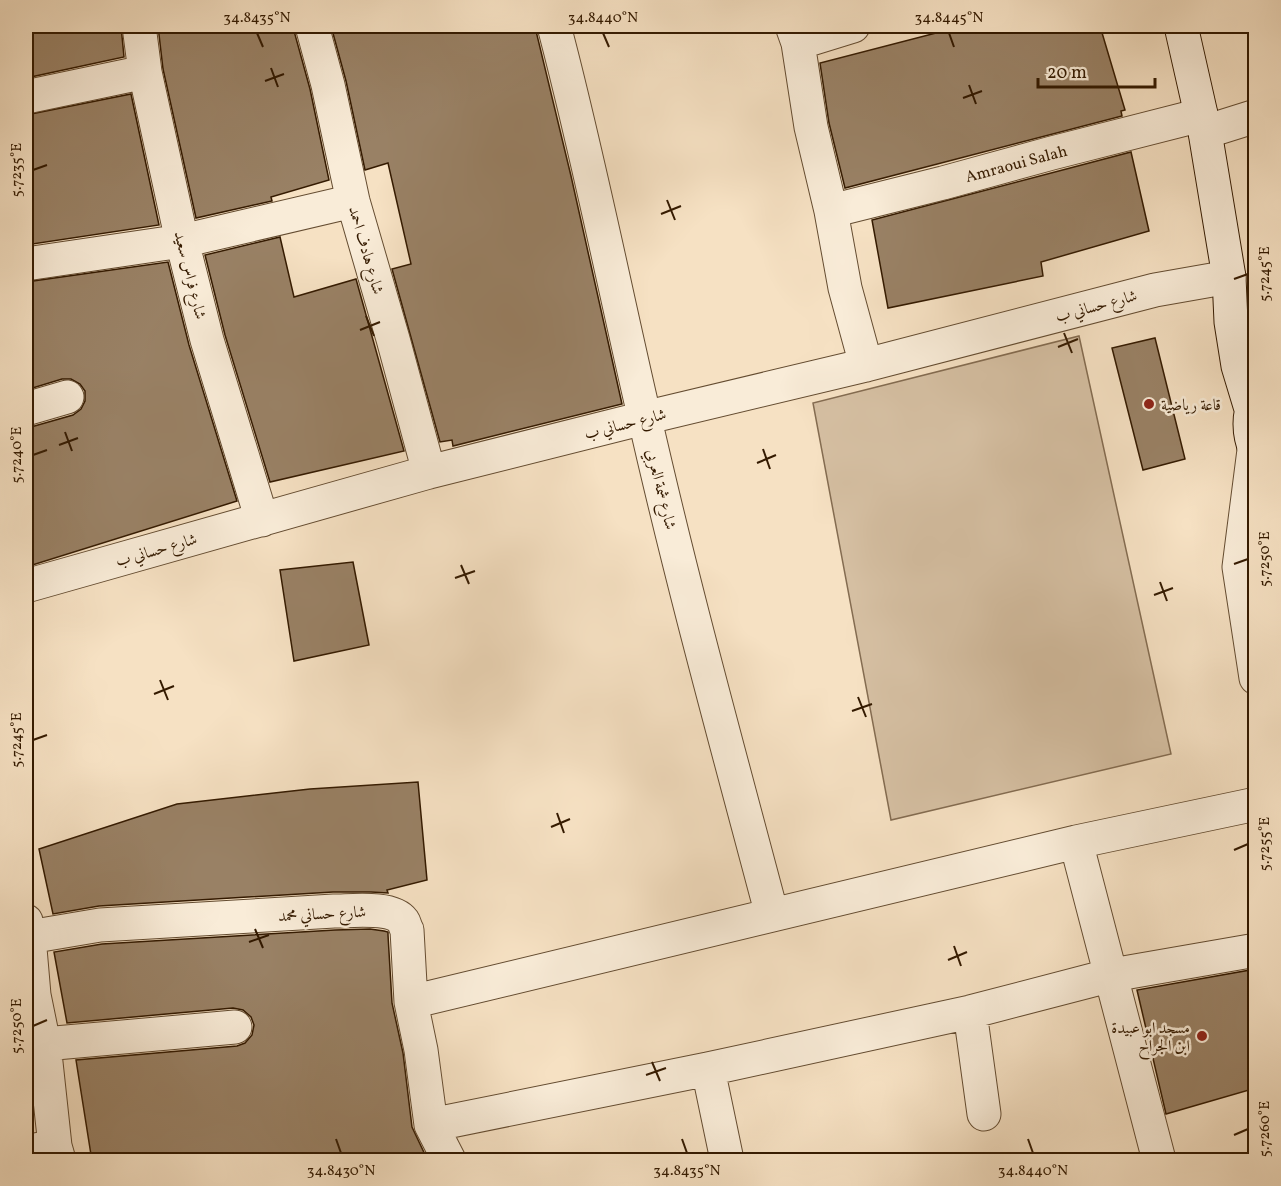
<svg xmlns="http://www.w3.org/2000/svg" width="1281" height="1186" font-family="Vollkorn,Amiri,serif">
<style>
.green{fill:#d5bfa2;stroke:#846c51;stroke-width:1.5}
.building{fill:#998165;stroke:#341a00;stroke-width:1.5}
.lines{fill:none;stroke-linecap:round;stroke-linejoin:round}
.street-casing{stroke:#644c31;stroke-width:35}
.secondary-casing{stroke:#341a00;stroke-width:35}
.street{stroke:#f9ecd8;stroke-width:33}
.secondary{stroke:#f9ecd8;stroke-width:33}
.ticks{fill:none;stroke:#341a00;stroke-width:2}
.poi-dot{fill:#8f2418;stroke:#f9ecd8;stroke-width:2}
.labels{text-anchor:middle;stroke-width:5;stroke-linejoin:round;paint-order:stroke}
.street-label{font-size:16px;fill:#341a00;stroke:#f9ecd8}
.poi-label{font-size:16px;fill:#341a00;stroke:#f9ecd8;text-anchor:start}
.neatline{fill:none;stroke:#341a00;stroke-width:2}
.ticks-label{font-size:15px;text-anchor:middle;fill:#341a00}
</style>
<rect width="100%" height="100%" fill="#f6e1c3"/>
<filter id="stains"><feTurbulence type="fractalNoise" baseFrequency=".00333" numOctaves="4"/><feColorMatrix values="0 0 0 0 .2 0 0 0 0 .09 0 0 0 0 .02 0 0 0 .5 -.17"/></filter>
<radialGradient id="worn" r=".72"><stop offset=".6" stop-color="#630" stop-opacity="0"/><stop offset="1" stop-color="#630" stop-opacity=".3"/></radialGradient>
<!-- green -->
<path class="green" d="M 1079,336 L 1171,754 L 891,820 L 813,403 Z"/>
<!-- building -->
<path class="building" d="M 26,26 L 121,26 L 124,57 L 26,78 Z
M 158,26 L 294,26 L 294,31 L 310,89 L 329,180 L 271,197 L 272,201 L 196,218 L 163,69 Z
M 331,26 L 536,26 L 536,31 L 571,176 L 622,404 L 453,446 L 452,440 L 440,442 L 392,269 L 411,264 L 388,163 L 365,170 L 346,81 Z
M 963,26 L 1100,26 L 1125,110 L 1121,111 L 1122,116 L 845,188 L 829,123 L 820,63 Z
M 131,94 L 159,225 L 26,245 L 26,115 Z
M 1131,152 L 1149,231 L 1041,262 L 1043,276 L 888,308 L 872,220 Z
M 280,237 L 294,297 L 356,279 L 404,451 L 270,482 L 225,335 L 205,255 Z
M 168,262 L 189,345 L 237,501 L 26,567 L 26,427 L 31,427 L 73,415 L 81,409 L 85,401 L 85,391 L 80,384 L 71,379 L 62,379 L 26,390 L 26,282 Z
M 1155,338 L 1185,459 L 1143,470 L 1112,348 Z
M 353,562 L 369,645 L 294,661 L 280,570 Z
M 418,782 L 427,880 L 387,890 L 388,893 L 371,892 L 333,892 L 99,906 L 53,914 L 39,849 L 177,804 L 310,789 Z
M 370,929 L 384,931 L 388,932 L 388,935 L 392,1003 L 403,1053 L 412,1127 L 428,1161 L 92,1161 L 76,1060 L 237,1046 L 245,1043 L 252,1035 L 254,1025 L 251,1017 L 243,1010 L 233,1008 L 67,1023 L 54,952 L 102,944 L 335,930 Z
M 1256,969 L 1256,1088 L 1166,1114 L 1137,990 Z"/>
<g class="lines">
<!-- street casing -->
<g class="street-casing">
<path id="street" d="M 139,26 L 145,72 L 182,241 L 207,340 L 262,520
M 312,26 L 328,85 L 353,201 L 393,339 L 429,472
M 554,26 C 588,154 614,286 644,415 C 682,583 728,749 772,915
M 792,26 L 798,43 L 811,127 L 831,211 L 845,288 L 866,365
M 798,43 L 853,26
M 26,97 L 145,72
M 1205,132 L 1256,116
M 831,211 L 943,183 L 1052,153 L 1201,115
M 26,264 L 182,241 L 353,201
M 26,409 L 67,397
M 1254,450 L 1239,567 L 1256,678
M 26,586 L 429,472 L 644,418 L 866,365 L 1155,290 L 1229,277
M 1076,842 L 1159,1160
M 26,921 L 29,937 L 34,995 L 44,1044 L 55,1146 L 59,1160
M 29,937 L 100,925 L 334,911 C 351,911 392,906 403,921 C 405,924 405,927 407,930 L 411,1002 L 421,1050 L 431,1125 L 449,1160
M 411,1002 L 1076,842 L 1256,804
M 970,1012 L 984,1114
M 44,1044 L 235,1027
M 708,1069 L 727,1160
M 431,1125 L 708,1069 L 970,1012 L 1112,975 L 1256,950
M 26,1152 L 55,1146"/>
</g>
<!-- secondary casing -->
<g class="secondary-casing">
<path id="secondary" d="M 1181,26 L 1205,132 L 1229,277 L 1231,322 L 1238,366 L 1251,409
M 1256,397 C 1248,415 1248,433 1256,452"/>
</g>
<!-- street -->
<use href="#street" class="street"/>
<!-- secondary -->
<use href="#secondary" class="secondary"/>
</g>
<!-- ticks -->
<path class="ticks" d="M 257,33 L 263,47M 603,33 L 609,47M 949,33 L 954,47M 271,68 L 278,87M 265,81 L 284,74M 969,85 L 976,104M 963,98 L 982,91M 33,170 L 47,165M 667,200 L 675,220M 661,214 L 681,206M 1234,279 L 1248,274M 366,316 L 374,336M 360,330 L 380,322M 1064,333 L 1072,353M 1058,347 L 1078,339M 65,432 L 72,451M 59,445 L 78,438M 763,449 L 770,469M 33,455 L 47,450M 757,463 L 776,455M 1234,564 L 1248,559M 461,565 L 469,584M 455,578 L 475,571M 1160,582 L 1167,601M 1154,595 L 1173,588M 160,680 L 168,700M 154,694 L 174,686M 858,697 L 866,717M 852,711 L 872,704M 33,740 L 47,735M 557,813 L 564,833M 551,827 L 570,819M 1234,850 L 1248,844M 255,929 L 263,948M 249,942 L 269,935M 954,946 L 961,966M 948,960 L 967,952M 33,1026 L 47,1020M 652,1062 L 660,1081M 646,1075 L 666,1068M 1234,1135 L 1248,1129M 336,1139 L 341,1153M 682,1139 L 687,1153M 1028,1139 L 1033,1153"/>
<!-- markers -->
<g class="poi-dot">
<circle cx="1149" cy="404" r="6"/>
<circle cx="1202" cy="1036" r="6"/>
</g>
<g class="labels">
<!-- street labels -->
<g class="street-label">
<text transform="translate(1016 163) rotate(-15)" y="6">Amraoui Salah</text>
<text transform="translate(367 250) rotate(74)" y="6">شارع هادف احمد</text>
<text transform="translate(191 275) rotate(76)" y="6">شارع فراس سعيد</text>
<text transform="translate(1096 305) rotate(-15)" y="6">شارع حساني ب</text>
<text transform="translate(625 423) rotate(-14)" y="6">شارع حساني ب</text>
<text transform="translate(662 489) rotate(76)" y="6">شارع شمة العربي</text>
<text transform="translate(156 549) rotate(-16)" y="6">شارع حساني ب</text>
<text transform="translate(322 913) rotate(-3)" y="6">شارع حساني محمد</text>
</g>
<!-- poi labels -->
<g class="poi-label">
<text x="1161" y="410">قاعة رياضية</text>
<text x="1190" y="1033" text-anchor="end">مسجد ابو عبيدة<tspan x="1190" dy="18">ابن الجراح</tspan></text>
</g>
</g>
<!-- margin -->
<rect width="1281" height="1186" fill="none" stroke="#f6e1c3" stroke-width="66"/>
<!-- scale -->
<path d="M1038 78v9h117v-9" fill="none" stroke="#341a00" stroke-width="3"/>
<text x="1047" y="78" font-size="18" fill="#341a00" stroke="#f9ecd8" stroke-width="4.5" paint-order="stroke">20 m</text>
<rect x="33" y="33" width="1215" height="1120" class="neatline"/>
<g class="ticks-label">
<text x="257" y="22">34.8435°N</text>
<text x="603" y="22">34.8440°N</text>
<text x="949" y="22">34.8445°N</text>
<text transform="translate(16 170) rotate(-90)" y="5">5.7235°E</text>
<text transform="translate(1264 274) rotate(-90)" y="5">5.7245°E</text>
<text transform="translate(16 455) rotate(-90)" y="5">5.7240°E</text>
<text transform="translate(1264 559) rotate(-90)" y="5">5.7250°E</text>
<text transform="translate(16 740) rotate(-90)" y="5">5.7245°E</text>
<text transform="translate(1264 844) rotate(-90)" y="5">5.7255°E</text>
<text transform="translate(16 1026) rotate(-90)" y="5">5.7250°E</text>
<text transform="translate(1264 1129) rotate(-90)" y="5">5.7260°E</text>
<text x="341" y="1175">34.8430°N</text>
<text x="687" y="1175">34.8435°N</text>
<text x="1033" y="1175">34.8440°N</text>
</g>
<rect width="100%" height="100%" filter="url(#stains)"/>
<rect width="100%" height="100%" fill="url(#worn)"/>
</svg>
